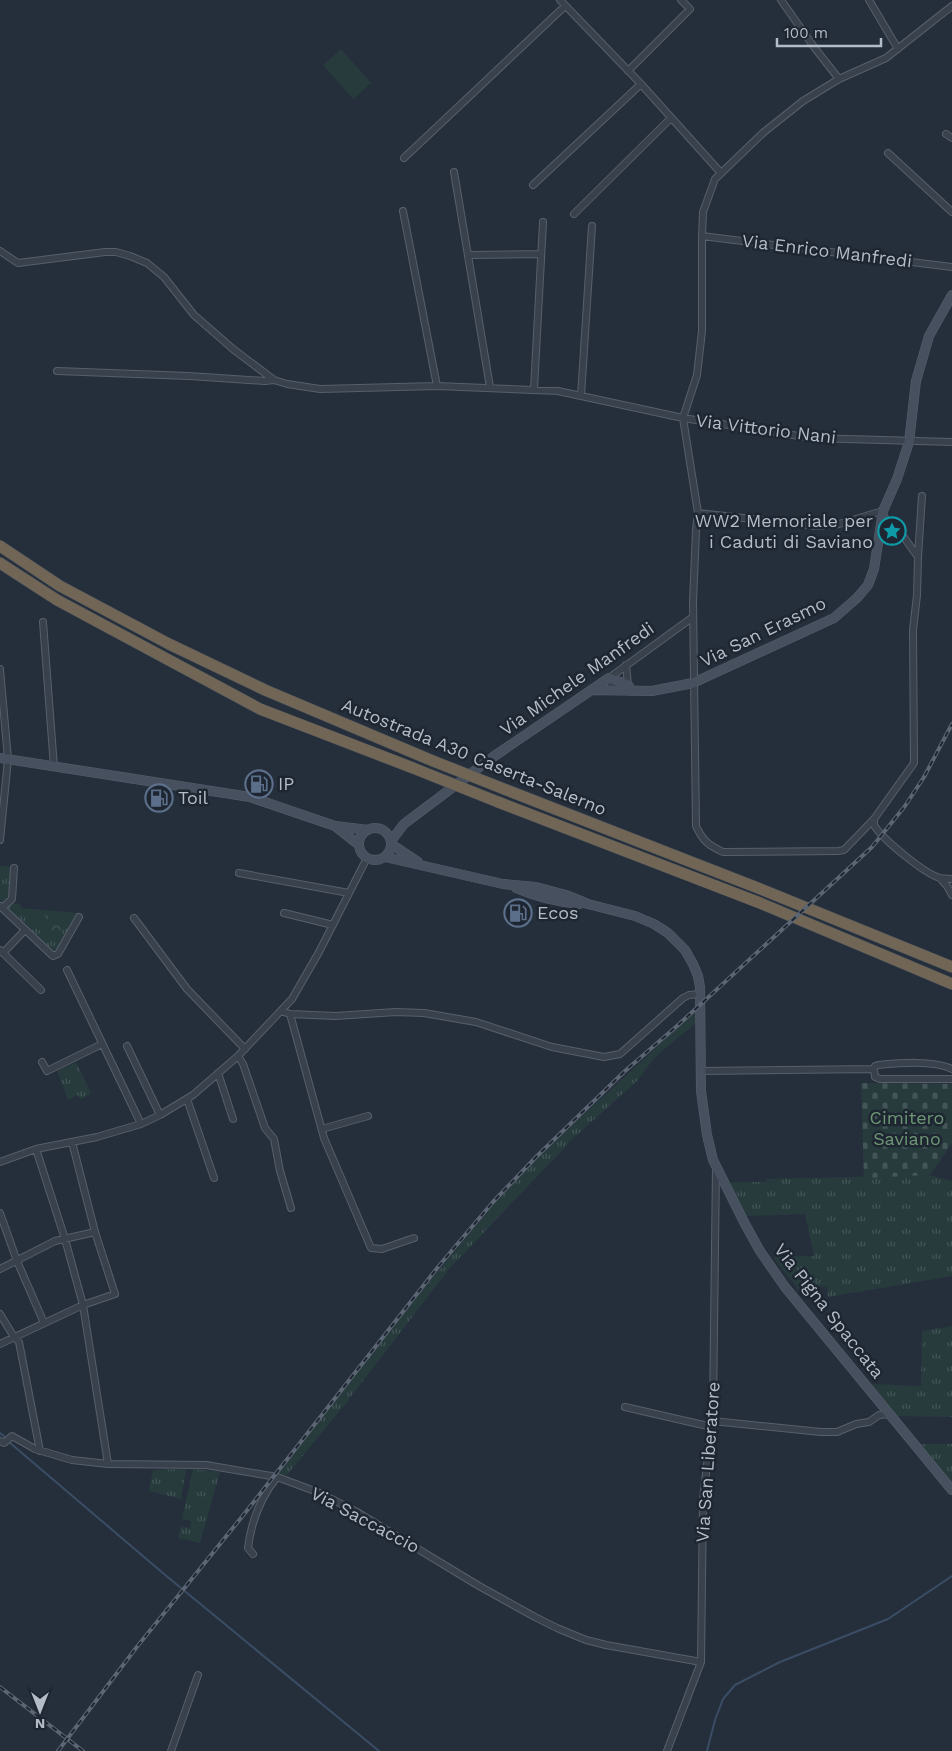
<svg xmlns="http://www.w3.org/2000/svg" width="952" height="1751" font-family="'Work Sans',sans-serif">
<style>
.grass{fill:url(#grass-tufts)}
.cemetery{fill:url(#cemetery-stones)}
.park{fill:url(#park-crowns)}
.pitch{fill:#273b3d}
.lines{fill:none;stroke-linecap:round;stroke-linejoin:round}
.stream{stroke:#3b4d64;stroke-width:2}
.street-casing{stroke:#575f6a;stroke-width:8}
.secondary-casing{stroke:#575f6a;stroke-width:10}
.highway-casing{stroke:#444c57;stroke-width:12}
.street{stroke:#39414c;stroke-width:6}
.secondary{stroke:#47505f;stroke-width:9}
.highway{stroke:#716656;stroke-width:11}
.rail-casing{stroke:#5b6573;stroke-width:4}
.rail{stroke:#1e2631;stroke-width:2;stroke-dasharray:5.5;stroke-linecap:butt}
.highway-bridge-casing{stroke:#444c57;stroke-width:12;stroke-linecap:butt}
.highway-bridge{stroke:#716656;stroke-width:11}
.labels{text-anchor:middle;stroke-width:5;stroke-linejoin:round;paint-order:stroke}
.street-label{font-size:18px;fill:#b4bcc7;stroke:#1e2631}
.poi-label{font-size:18px;fill:#b4bcc7;stroke:#1e2631;text-anchor:start}
.park-label{font-size:18px;fill:#6d9775;stroke:#1e2631}
</style>
<defs>
<pattern id="grass-tufts" width="24" height="20" patternUnits="userSpaceOnUse" patternTransform="scale(1.25)"><rect width="24" height="20" fill="#273b3d"/><path d="M3 7l-1-3M5 7V3M7 7l1-3M15 17l-1-3M17 17v-4M19 17l1-3" fill="none" stroke="#445558"/></pattern>
<pattern id="cemetery-stones" width="16" height="16" patternUnits="userSpaceOnUse" patternTransform="scale(1.25)"><rect width="16" height="16" fill="#273b3d"/><path d="M2 7V4a2 2 0 0 1 4 0v3zM10 15v-3a2 2 0 0 1 4 0v3z" fill="#445558"/></pattern>
<pattern id="park-crowns" width="20" height="18" patternUnits="userSpaceOnUse" patternTransform="scale(1.25)"><rect width="20" height="18" fill="#273b3d"/><path d="M2 6a3 3 0 1 1 6 0M12 15a3 3 0 1 1 6 0" fill="none" stroke="#445558"/></pattern>
</defs>
<rect width="100%" height="100%" fill="#252f3c"/>
<!-- grass -->
<path class="grass" d="M 0,866 L 11,867 L 9,897 L 3,902 L 0,900 Z
M 10,903 L 20,904 L 21,908 L 77,913 L 54,953 L 7,907 Z
M 697,1010 L 697,1022 L 654,1058 L 638,1080 L 568,1143 L 568,1144 L 449,1269 L 346,1403 L 287,1475 L 278,1473 L 412,1303 L 489,1210 L 538,1157 Z
M 76,1062 L 91,1093 L 81,1100 L 78,1095 L 68,1100 L 57,1071 Z
M 930,1175 L 952,1181 L 952,1276 L 828,1297 L 827,1286 L 799,1290 L 773,1257 L 814,1256 L 805,1214 L 743,1216 L 729,1185 L 732,1182 L 766,1182 L 767,1179 Z
M 952,1326 L 952,1417 L 896,1416 L 870,1384 L 921,1386 L 922,1331 Z
M 920,1444 L 952,1444 L 952,1485 Z
M 186,1469 L 181,1499 L 149,1491 L 153,1470 Z
M 193,1469 L 220,1472 L 200,1543 L 178,1538 L 181,1526 L 190,1528 L 191,1521 L 182,1519 Z"/>
<!-- cemetery -->
<path class="cemetery" d="M 861,1083 L 952,1084 L 952,1143 L 930,1175 L 864,1178 Z"/>
<!-- park -->
<path class="park" d="M39 926a12 12 0 1 1 24 0a12 12 0 1 1-24 0Z"/>
<!-- pitch -->
<path class="pitch" d="M 341,49 L 371,83 L 353,99 L 323,65 Z"/>
<g class="lines">
<!-- stream -->
<path class="stream" d="M 0,1433 L 6,1438
M 9,1442 L 164,1574 L 379,1751
M 707,1751 L 715,1720 L 723,1699 L 735,1685 L 780,1662 L 888,1619 L 952,1576"/>
<!-- street casing -->
<g class="street-casing">
<path id="street" d="M 560,0 L 641,84 L 721,173
M 781,0 L 814,47 L 839,79
M 869,0 L 898,49
M 628,71 L 690,9 L 681,0
M 946,134 L 952,138
M 888,153 L 952,212
M 404,158 L 565,6
M 454,172 L 490,387
M 533,185 L 641,84
M 403,211 L 437,386
M 574,214 L 671,118
M 702,236 L 952,267
M 0,251 L 18,263 L 105,252 L 116,252 L 130,256 L 147,263 L 164,277 L 194,315 L 233,349 L 274,380 L 287,384 L 320,389 L 437,386 L 558,391 L 683,418 L 812,438 L 952,442
M 468,255 L 541,254
M 57,371 L 189,376 L 265,381 L 274,380
M 534,389 L 543,222
M 581,396 L 592,226
M 698,513 L 816,526 L 839,524 L 883,511
M 882,515 L 903,536 L 918,557 L 917,595 L 913,630 L 914,763 L 874,819 L 874,825 C 882,839 925,874 940,878 C 944,879 948,878 952,879
M 918,557 L 922,496
M 43,622 L 54,767
M 626,665 L 628,685
M 616,690 L 611,685 L 609,678 L 693,617
M 874,819 L 844,850 L 838,851 L 723,852 C 708,845 703,841 696,826 L 693,602 L 696,530 L 698,513 L 683,418 L 697,375 L 702,331 L 702,236 L 703,212 L 715,179 L 764,132 L 803,101 L 839,79 L 886,58 L 952,6
M 0,840 L 8,759 L 0,669
M 239,873 L 349,893
M 940,878 L 947,886 L 952,895
M 0,906 L 53,956 L 58,954 L 79,917
M 2,908 L 12,899 L 14,868
M 284,913 L 333,925
M 134,918 L 187,989 L 245,1049
M 0,950 L 41,990
M 3,953 L 25,930
M 67,970 L 141,1124
M 281,1011 L 290,1014 L 335,1016 L 396,1012 L 424,1013 L 476,1022 L 552,1047 L 604,1057 L 620,1054 L 683,998 L 689,995 L 700,994
M 290,1014 L 324,1138 L 371,1248 L 382,1249 L 414,1238
M 127,1046 L 160,1115
M 238,1056 L 243,1064 L 265,1128 L 274,1139 L 280,1171 L 291,1208
M 42,1062 L 47,1071 L 102,1044
M 874,1069 L 875,1066 L 878,1065 C 899,1063 933,1060 952,1069
M 701,1071 L 874,1069 L 875,1077 L 880,1079 L 952,1079
M 218,1073 L 233,1119
M 187,1099 L 214,1178
M 322,1129 L 368,1116
M 36,1149 L 65,1239 L 83,1305 L 108,1464
M 0,1162 L 36,1149 L 97,1137 L 141,1124 L 160,1115 L 193,1095 L 238,1056 L 292,999 L 319,952 L 367,858
M 0,1213 L 17,1261 L 44,1323
M 0,1269 L 55,1241 L 95,1232
M 0,1314 L 14,1337 L 19,1342 L 40,1451
M 0,1344 L 83,1305 L 115,1294 L 95,1232 L 72,1142
M 625,1407 L 712,1427
M 712,1421 L 821,1432 L 837,1432 L 856,1424 L 869,1422 L 879,1415 L 890,1414
M 0,1441 L 4,1443 L 12,1436 L 35,1449 L 72,1460 L 108,1464 L 206,1465 L 277,1477 L 320,1493 L 357,1512 L 479,1586 L 535,1617 L 557,1628 L 586,1640 L 606,1645 L 701,1662
M 253,1554 L 248,1548 C 251,1523 261,1497 277,1477
M 171,1751 L 198,1675
M 667,1751 L 701,1662 L 703,1500 L 713,1412 L 716,1167"/>
</g>
<!-- secondary casing -->
<g class="secondary-casing">
<path id="secondary" d="M 593,690 L 652,691 L 693,683 L 834,618 L 857,598 L 868,585 L 874,569 L 883,511 L 897,479 L 909,442 L 916,381 L 929,336 L 952,295
M 0,758 L 250,797 L 335,826 L 368,830
M 335,826 L 359,845
M359 844a16 16 0 1 1 32 0a16 16 0 1 1-32 0Z
M 391,841 L 404,824 L 493,757 L 609,678 L 628,685 L 632,691
M 391,844 L 418,862
M 385,857 L 503,884 L 536,887 L 566,895 L 588,904 L 635,916 L 654,924 L 668,933 L 685,950 L 693,964 L 698,976 L 700,987 L 701,1091 L 707,1135 L 713,1160 L 745,1224 L 760,1251 L 785,1287 L 952,1490
M 516,888 C 536,897 558,902 580,904"/>
</g>
<!-- highway casing -->
<g class="highway-casing">
<path id="highway" d="M 0,546 L 60,586 L 169,644 L 265,690 L 433,761
M 0,563 L 57,600 L 260,709 L 413,768
M 504,789 L 763,890 L 952,967
M 498,802 L 760,903 L 952,984"/>
</g>
<!-- street -->
<use href="#street" class="street"/>
<!-- secondary -->
<use href="#secondary" class="secondary"/>
<!-- highway -->
<use href="#highway" class="highway"/>
<!-- rail casing -->
<g class="rail-casing">
<path id="rail" d="M 0,1687 L 83,1751
M 58,1751 L 136,1648 L 245,1513 L 438,1267 L 493,1202 L 536,1157 L 625,1071 L 677,1026 L 872,847 L 905,806 L 924,777 L 952,724"/>
</g>
<!-- rail -->
<use href="#rail" class="rail"/>
<!-- highway-bridge casing -->
<g class="highway-bridge-casing">
<path id="highway-bridge" d="M 433,761 L 504,789
M 413,768 L 498,802"/>
</g>
<!-- highway-bridge -->
<use href="#highway-bridge" class="highway-bridge"/>
</g>
<!-- icons -->
<defs>
<g id="sight-ring" transform="scale(1.4375)"><circle r="9.5" fill="#1e2631" stroke="#0f9aa8" stroke-width="1.5"/><path d="M0-6L1.8-2.2L6-1.7L2.9 1.2L3.7 5.4L0 3.3L-3.7 5.4L-2.9 1.2L-6-1.7L-1.8-2.2Z" fill="#0f9aa8"/></g>
<g id="fuel-ring" transform="scale(1.4375)"><circle r="9.5" fill="#1e2631" stroke="#5c6f8a" stroke-width="1.5"/><path d="M-5.5-6h7V0h2V4h1.3V-2.5L3-4.5l.8-.8L6-3V5H2.5V1h-1V6h-7ZM-4.2-4.7v3.2H.2V-4.7Z" fill="#5c6f8a"/></g>
</defs>
<g fill-rule="evenodd">
<use href="#sight-ring" x="892" y="531"/>
<use href="#fuel-ring" x="259" y="784"/>
<use href="#fuel-ring" x="159" y="798"/>
<use href="#fuel-ring" x="518" y="913"/>
</g>
<g class="labels">
<!-- street labels -->
<g class="street-label">
<text transform="translate(827 251) rotate(7)" y="6">Via Enrico Manfredi</text>
<text transform="translate(766 429) rotate(7)" y="6">Via Vittorio Nani</text>
<text transform="translate(763 632) rotate(-26)" y="6">Via San Erasmo</text>
<text transform="translate(577 679) rotate(-35)" y="6">Via Michele Manfredi</text>
<text transform="translate(474 757) rotate(22)" y="6">Autostrada A30 Caserta-Salerno</text>
<text transform="translate(829 1311) rotate(52)" y="6">Via Pigna Spaccata</text>
<text transform="translate(708 1462) rotate(-86)" y="6">Via San Liberatore</text>
<text transform="translate(365 1520) rotate(28)" y="6">Via Saccaccio</text>
</g>
<!-- poi labels -->
<g class="poi-label">
<text x="873" y="527" text-anchor="end">WW2 Memoriale per<tspan x="873" dy="21">i Caduti di Saviano</tspan></text>
<text x="278" y="790">IP</text>
<text x="178" y="804">Toil</text>
<text x="537" y="919">Ecos</text>
</g>
<!-- park labels -->
<g class="park-label">
<text x="907" y="1124">Cimitero<tspan x="907" dy="21">Saviano</tspan></text>
</g>
</g>
<!-- north arrow -->
<g transform="translate(40 1711) rotate(180)" stroke="#1e2631" stroke-width="4" paint-order="stroke">
<path d="M0-4L9 19L0 12L-9 19Z" fill="#b4bcc7"/>
<text y="-8" font-size="14" font-weight="bold" text-anchor="middle" fill="#b4bcc7">N</text>
</g>
<!-- scale -->
<path d="M777 38v8h104v-8" fill="none" stroke="#b4bcc7" stroke-width="2.5"/>
<text x="784" y="38" font-size="15" fill="#b4bcc7" stroke="#1e2631" stroke-width="4" paint-order="stroke">100 m</text>
</svg>
